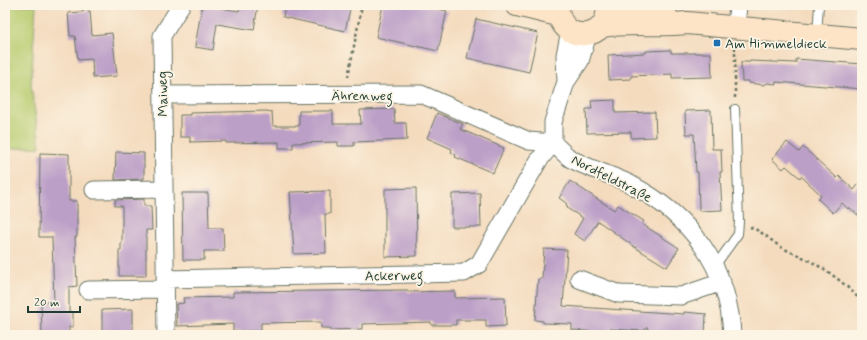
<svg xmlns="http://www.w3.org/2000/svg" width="867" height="340" font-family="Mynerve,sans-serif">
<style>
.green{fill:#b8cc70;stroke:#6c8452}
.building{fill:#bb9fc7}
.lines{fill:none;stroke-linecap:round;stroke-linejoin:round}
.lane-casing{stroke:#6a7464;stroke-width:10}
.street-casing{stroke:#6a7464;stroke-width:19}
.secondary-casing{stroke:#6a7464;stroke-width:24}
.path{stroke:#6a7464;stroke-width:2.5;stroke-dasharray:3 3;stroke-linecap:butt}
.lane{stroke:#fff;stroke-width:8}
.street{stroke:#fff;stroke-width:17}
.secondary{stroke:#fee4c6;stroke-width:22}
.poi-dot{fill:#1f6fb2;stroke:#fcf5e5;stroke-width:1.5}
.labels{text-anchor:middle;stroke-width:3.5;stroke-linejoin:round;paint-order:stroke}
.poi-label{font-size:14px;fill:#1f3d34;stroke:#fcf5e5;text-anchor:start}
.street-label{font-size:14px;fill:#1f3d34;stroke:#fcf5e5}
</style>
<rect width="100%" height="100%" fill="#fcf5e5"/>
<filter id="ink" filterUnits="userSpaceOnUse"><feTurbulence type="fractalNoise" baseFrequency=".025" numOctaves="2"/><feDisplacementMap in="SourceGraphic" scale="8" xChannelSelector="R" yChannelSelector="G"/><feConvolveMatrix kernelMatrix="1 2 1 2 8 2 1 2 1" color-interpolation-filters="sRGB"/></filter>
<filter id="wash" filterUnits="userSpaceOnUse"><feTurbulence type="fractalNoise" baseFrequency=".012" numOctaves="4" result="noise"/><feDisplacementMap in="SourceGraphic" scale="16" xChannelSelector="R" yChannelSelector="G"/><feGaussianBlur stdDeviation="0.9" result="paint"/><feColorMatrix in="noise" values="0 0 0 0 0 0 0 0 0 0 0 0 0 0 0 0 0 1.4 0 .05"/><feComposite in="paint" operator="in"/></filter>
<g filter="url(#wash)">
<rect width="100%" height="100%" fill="#f4dbbe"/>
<!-- green -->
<path class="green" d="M 5,5 L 36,5 L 31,85 L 40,147 L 5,149 Z"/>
<g id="blocks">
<!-- building -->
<path class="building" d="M 202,5 L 239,11 L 240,5 L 258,5 L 254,30 L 217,24 L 213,50 L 195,47 Z
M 285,5 L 351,5 L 345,31 L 283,17 Z
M 383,5 L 420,5 L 447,11 L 438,51 L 376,37 Z
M 90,11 L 92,35 L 112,33 L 117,76 L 93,78 L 92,59 L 78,60 L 75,36 L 70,36 L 68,13 Z
M 476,19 L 538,33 L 529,72 L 467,58 Z
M 671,50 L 671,53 L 711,53 L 712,77 L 672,78 L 672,74 L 631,76 L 631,79 L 609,80 L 608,55 L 646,53 L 646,51 Z
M 796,59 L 862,64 L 862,89 L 776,82 L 776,84 L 767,83 L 765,85 L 749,83 L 749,81 L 742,81 L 741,62 L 750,62 L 750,61 L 796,63 Z
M 615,100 L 615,113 L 655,112 L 656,137 L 631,138 L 631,132 L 587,133 L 586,109 L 592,109 L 591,101 Z
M 394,109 L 395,123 L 406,123 L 407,140 L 354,142 L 354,146 L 338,146 L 338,142 L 293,143 L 293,148 L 279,148 L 279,142 L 226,143 L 226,141 L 190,142 L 190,137 L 180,137 L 180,115 L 190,115 L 190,113 L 266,111 L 272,112 L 273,126 L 299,126 L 299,111 L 333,111 L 333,124 L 361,124 L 360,110 Z
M 711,110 L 712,149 L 721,149 L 722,172 L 720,172 L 722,210 L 699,211 L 698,172 L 696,172 L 694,134 L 686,134 L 685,111 Z
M 437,113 L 463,124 L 460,129 L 504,148 L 493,173 L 455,157 L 456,155 L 451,152 L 452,149 L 427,138 Z
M 787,142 L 799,152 L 803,147 L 837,178 L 839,176 L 854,190 L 862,180 L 862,219 L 849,207 L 848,209 L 842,203 L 833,213 L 818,199 L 821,195 L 801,176 L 800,178 L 786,166 L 783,169 L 772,159 Z
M 116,152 L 144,153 L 144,179 L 115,180 Z
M 40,153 L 69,154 L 69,201 L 77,201 L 77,237 L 75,237 L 77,286 L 69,287 L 69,312 L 73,312 L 73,327 L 69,327 L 69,335 L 42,335 L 41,302 L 54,302 L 52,237 L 39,237 Z
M 570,181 L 614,210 L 618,205 L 644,221 L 642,224 L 679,248 L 667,267 L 636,248 L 598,221 L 585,241 L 574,234 L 583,218 L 568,209 L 566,203 L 559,198 Z
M 416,188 L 417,256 L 385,257 L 385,189 Z
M 330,191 L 330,214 L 325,214 L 326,253 L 294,254 L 290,192 Z
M 182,193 L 208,193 L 209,228 L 223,228 L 224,251 L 204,251 L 204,260 L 183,260 Z
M 480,193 L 481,227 L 452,227 L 452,194 Z
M 144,199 L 144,206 L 151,206 L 152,230 L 146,230 L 146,276 L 119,276 L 119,250 L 121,250 L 121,243 L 122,243 L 122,206 L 115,206 L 115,200 Z
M 544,249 L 567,250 L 563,306 L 684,314 L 684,312 L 706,314 L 705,335 L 651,334 L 647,327 L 644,331 L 609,329 L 611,333 L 584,331 L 572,330 L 572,324 L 543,323 L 543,321 L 535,320 L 538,279 L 542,279 Z
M 408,290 L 408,292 L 455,291 L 455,298 L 505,297 L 506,326 L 486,327 L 486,320 L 456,320 L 456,325 L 431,325 L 431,322 L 362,324 L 362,329 L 330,330 L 330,328 L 321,328 L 321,322 L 261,323 L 261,331 L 233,331 L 233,324 L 177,326 L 176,304 L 184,303 L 183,298 L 233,297 L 233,292 Z
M 133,309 L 133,335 L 102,335 L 102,310 Z"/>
</g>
</g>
<g filter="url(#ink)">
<use href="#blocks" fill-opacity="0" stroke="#6a7464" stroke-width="1"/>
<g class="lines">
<!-- lane casing -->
<g class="lane-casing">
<path id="lane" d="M 817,35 L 819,5
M 715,266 L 738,234 L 739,222 L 735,109"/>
</g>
<!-- street casing -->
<g class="street-casing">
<path id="street" d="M 736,27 L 738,5
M 570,31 L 565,55 L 566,82 L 553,122 L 553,143 C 559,148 565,155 571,159 C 590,169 611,175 630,184 C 690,215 729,267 732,335
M 566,82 L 580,61 L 588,34
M 163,95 L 421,94 L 529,141 L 553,143
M 94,190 L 164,189
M 165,279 L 464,273 L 479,264 L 539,160 L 553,143
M 579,279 L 619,294 L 681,296 L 722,282
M 88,290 L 165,289
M 166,335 L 162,36 L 181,5"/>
</g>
<!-- secondary casing -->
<g class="secondary-casing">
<path id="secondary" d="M 517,5 L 558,15
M 558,5 C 558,48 613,40 607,5
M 616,5 L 666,15
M 602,26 C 630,22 659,26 687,23 L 862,39"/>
</g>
<!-- path -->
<path class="path" d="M 348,77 L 362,5
M 735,98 L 735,47
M 750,227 C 762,231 771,241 781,247 C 789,252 798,254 806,259 C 828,270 846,284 862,302"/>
<!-- lane -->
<use href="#lane" class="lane"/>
<!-- street -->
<use href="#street" class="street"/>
<!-- secondary -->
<use href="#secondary" class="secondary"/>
</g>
</g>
<!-- markers -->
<rect class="poi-dot" x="713" y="39" width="8" height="8" rx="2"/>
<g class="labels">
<!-- poi labels -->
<g class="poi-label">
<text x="725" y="48">Am Himmeldieck</text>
</g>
<!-- street labels -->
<g class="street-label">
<text transform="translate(162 94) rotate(-91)" y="5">Maiweg</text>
<text x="362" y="100">Ährenweg</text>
<text transform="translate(612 178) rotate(27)" y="5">Nordfeldstraße</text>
<text transform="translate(394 275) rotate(-1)" y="5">Ackerweg</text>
</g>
</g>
<!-- margin -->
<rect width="867" height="340" fill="none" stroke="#fcf5e5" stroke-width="20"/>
<!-- scale -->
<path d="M28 306v6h52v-6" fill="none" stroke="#1f3d34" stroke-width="2"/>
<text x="34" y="306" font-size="12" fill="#1f3d34" stroke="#fcf5e5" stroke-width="3" paint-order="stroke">20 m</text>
</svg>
